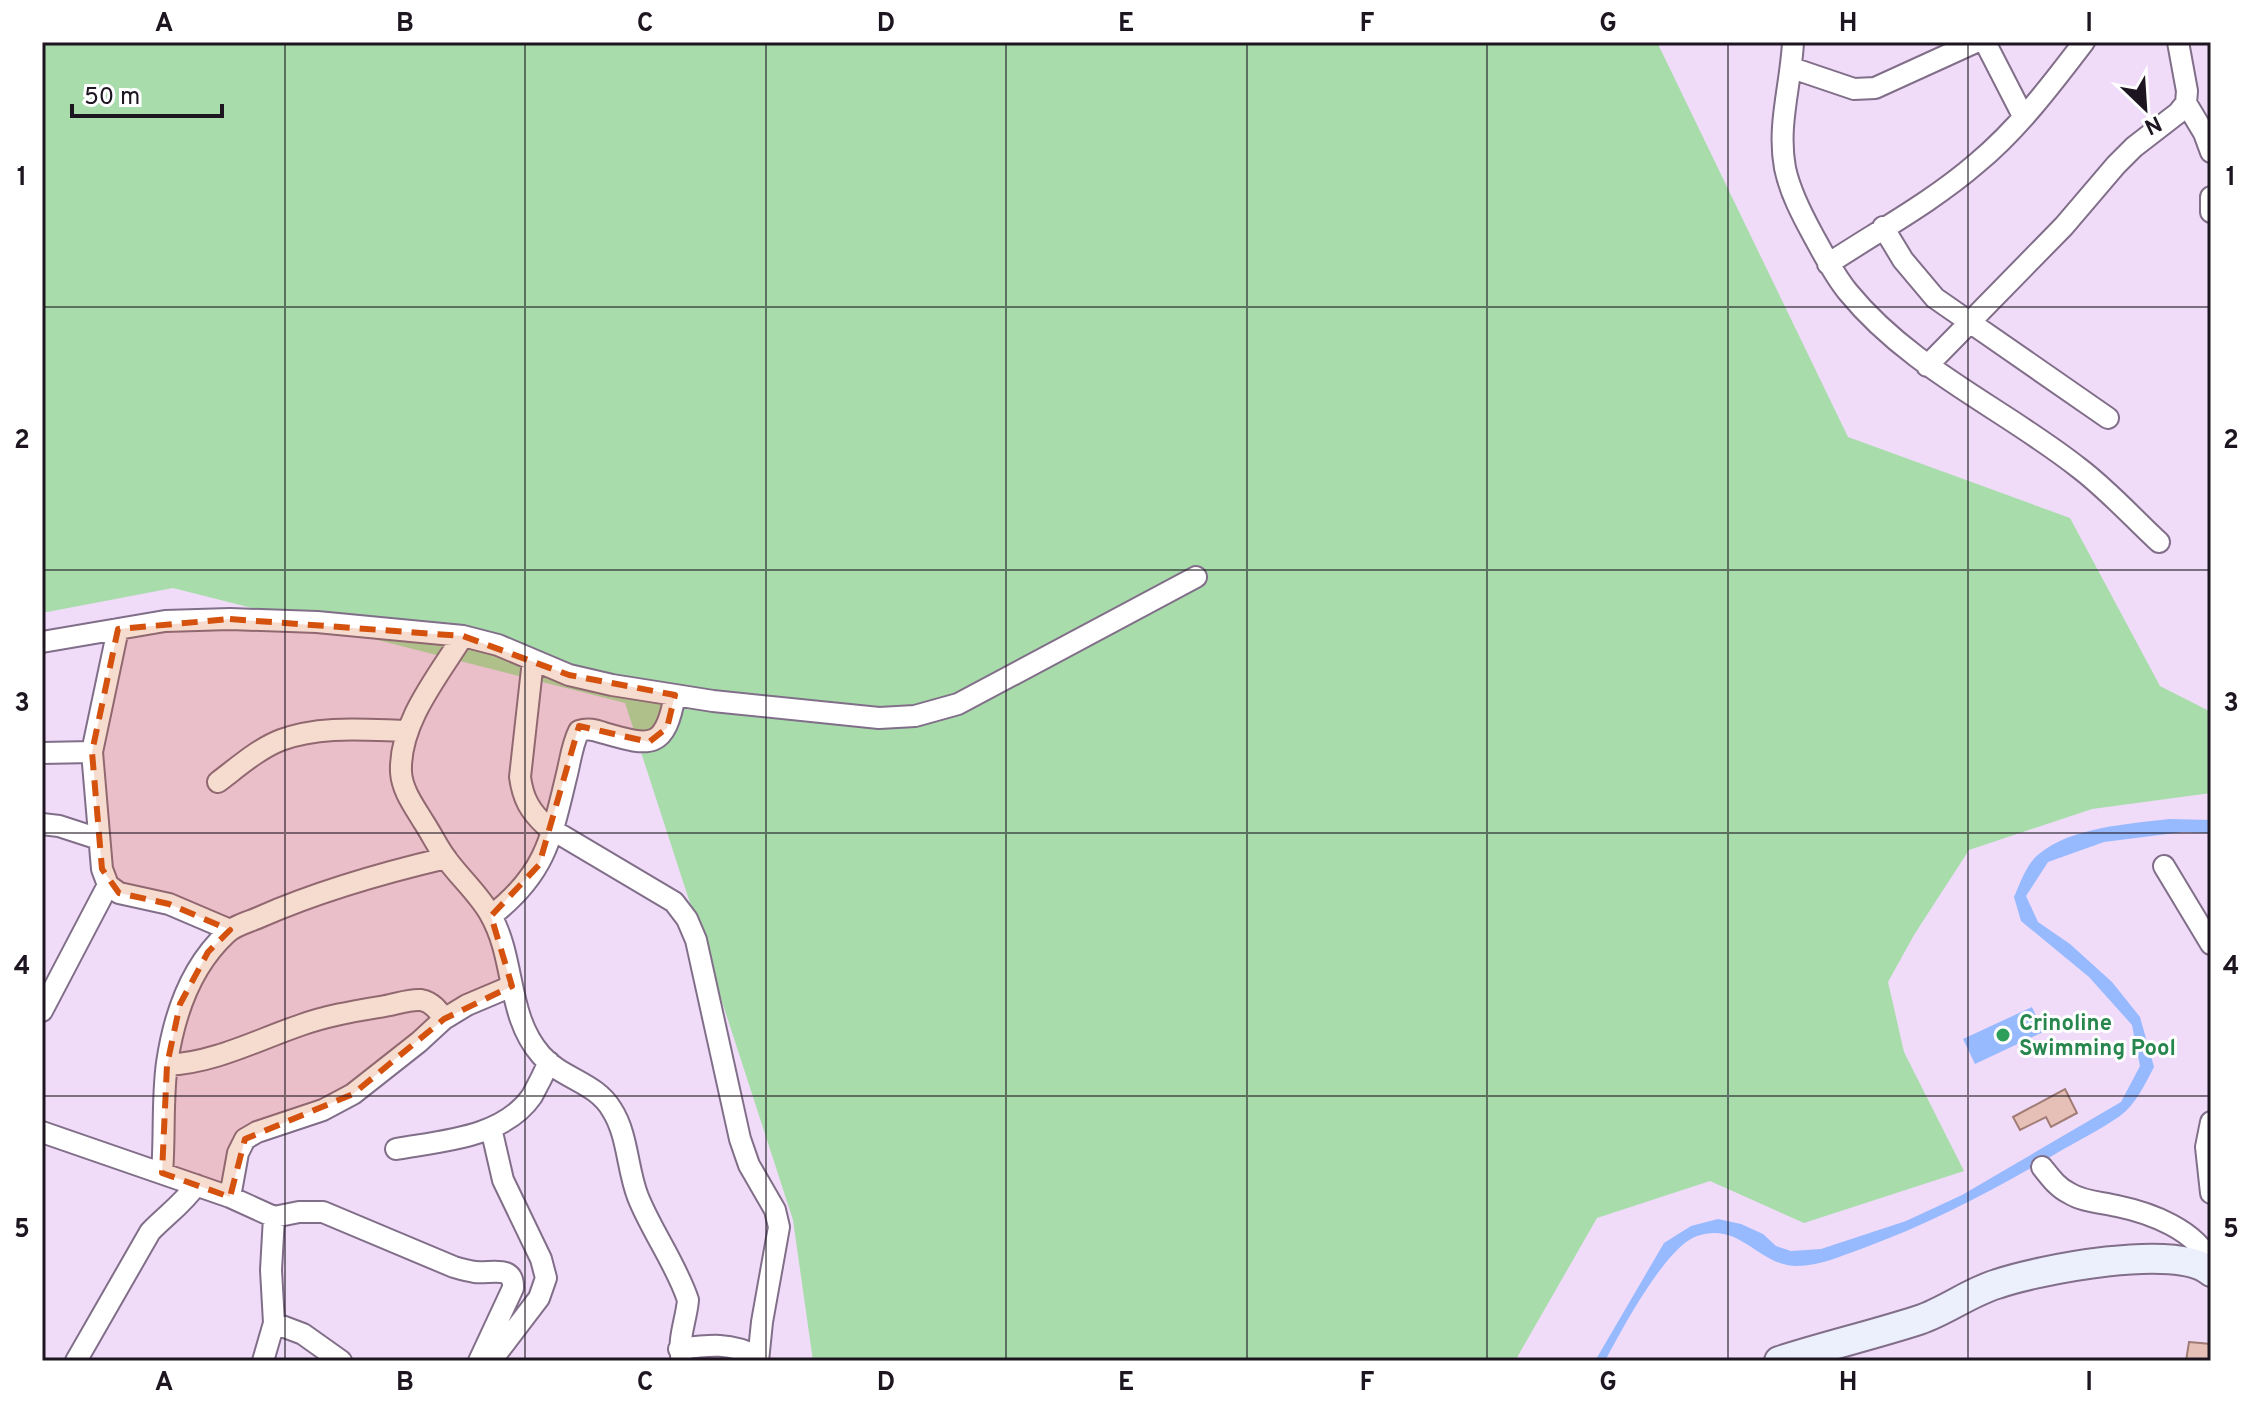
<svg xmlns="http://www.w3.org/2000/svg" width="2253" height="1403" font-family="Overpass,sans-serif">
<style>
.green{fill:#a8ddab}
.water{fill:#97bafe}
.building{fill:#e6c0b7;stroke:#a07c75;stroke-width:2}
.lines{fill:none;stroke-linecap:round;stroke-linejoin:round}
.street-casing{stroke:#816e89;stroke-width:24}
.secondary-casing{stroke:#816e89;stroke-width:32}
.street{stroke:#fff;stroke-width:20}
.secondary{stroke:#ecf0fc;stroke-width:28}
.marked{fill:#d4520e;fill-opacity:0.2;stroke:#d4520e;stroke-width:6;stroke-dasharray:16 10;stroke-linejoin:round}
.grid{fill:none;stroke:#1d1520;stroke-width:2;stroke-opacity:0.55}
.leisure-dot{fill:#2e9e5b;stroke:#fff;stroke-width:3}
.labels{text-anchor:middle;stroke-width:6;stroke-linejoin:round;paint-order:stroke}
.leisure-label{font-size:22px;font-weight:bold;fill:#27864d;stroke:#fff;text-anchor:start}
.neatline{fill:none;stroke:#1d1520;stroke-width:3}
.grid-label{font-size:26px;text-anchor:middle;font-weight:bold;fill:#1d1520}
</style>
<rect width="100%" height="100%" fill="#f0dbf9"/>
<!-- green -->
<path class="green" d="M 42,42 L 1657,42 L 1848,437 L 2070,518 L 2160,686 L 2211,712 L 2211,793 L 2092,809 L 1969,850 L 1914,935 L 1888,982 L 1904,1052 L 1964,1171 L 1804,1223 L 1710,1181 L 1597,1218 L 1515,1361 L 813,1361 L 793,1220 L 625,703 L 173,588 L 42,613 Z"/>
<!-- water -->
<path class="water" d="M 2169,819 L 2211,820 L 2211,833 L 2183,832 L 2104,842 L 2048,862 L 2026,896 L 2038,922 L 2070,944 L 2112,982 L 2140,1017 L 2154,1067 C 2145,1084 2136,1104 2120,1116 C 2100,1130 2077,1141 2057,1153 C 1994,1190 1930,1224 1861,1249 C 1841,1256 1819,1266 1797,1266 C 1758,1266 1741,1221 1697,1236 C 1666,1246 1621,1331 1605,1361 L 1595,1361 L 1664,1243 L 1691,1226 L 1718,1219 L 1741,1224 L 1763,1234 L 1776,1246 L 1791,1251 L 1821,1249 L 1906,1221 L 1962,1195 L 2121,1102 L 2140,1066 L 2132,1025 L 2089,977 L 2021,921 L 2014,897 C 2020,883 2027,863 2039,854 C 2071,827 2129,824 2169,819 Z
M 2032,1007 L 2043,1032 L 1975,1064 L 1963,1039 Z"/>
<!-- building -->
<path class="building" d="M 2065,1089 L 2077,1113 L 2051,1127 L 2046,1117 L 2020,1130 L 2013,1117 Z
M 2189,1342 L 2211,1344 L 2211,1361 L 2186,1361 Z"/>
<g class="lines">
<!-- street casing -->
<g class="street-casing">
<path id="street" d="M 1793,42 C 1791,85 1777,125 1785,168 C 1790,192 1802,215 1813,235 C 1824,255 1834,275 1848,292 C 1911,369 2003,408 2079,468 C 2108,490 2133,518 2159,542
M 1985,42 L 2023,116
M 1792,68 L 1854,89 L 1875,88 L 1976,42
M 2186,103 L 2204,133 L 2211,152
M 2211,197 L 2211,212
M 1883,227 L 1903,260 L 1935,298 L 2108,418
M 1828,264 C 1878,231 1932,202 1977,163 C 2018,129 2052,84 2084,42
M 1927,366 L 2064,226 L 2116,165 L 2134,147 L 2178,113 L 2186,103 L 2187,91 L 2178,42
M 118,629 L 92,752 L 102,869 L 108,885 L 119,893 L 169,904 L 230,930
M 463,636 C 438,676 399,723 401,772 C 402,790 414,806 423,821 C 431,833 437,846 445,857 C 459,877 478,893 490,914 C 516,959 506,1015 541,1055 C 562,1079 596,1082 612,1110 C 628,1135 627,1169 638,1197 C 652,1232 676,1264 688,1300 C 686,1322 677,1339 682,1361
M 42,642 L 165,621 L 230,619 L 317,622 L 463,636 L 498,645 L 569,675 L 612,685 L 713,701 L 879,718 L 915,716 L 958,704 L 1196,577
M 533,660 L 520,777 C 523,799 530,811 546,826 L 674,902 L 687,919 L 696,940 L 740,1139 L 749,1165 L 775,1210 L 779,1227 L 762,1322 L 758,1361
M 42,753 L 92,752
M 218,782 C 238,767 258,749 281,740 C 321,725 366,730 408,731
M 42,824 L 59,826 L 99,839
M 2164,866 L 2211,944
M 491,916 C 544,875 551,841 566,778 C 570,763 572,744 579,731 C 588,728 595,730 604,733 C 652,747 665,749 675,695
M 42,1011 L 108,885
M 167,1065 C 214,1063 257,1040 301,1025 C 329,1015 356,1011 385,1006 C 397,1004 409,999 421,1000 C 432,1002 438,1010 444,1019
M 2211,1122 L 2206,1147 L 2211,1193
M 491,1128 L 503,1180 L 541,1259 L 546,1278 L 539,1298 L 491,1361
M 42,1132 L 230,1197 L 274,1217 L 299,1212 L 323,1212 L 454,1267 C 461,1269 468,1271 475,1272 C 490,1274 514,1264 513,1288 L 479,1361
M 396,1149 C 441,1141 503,1138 532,1096 C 538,1085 544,1073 549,1062
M 2042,1167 C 2050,1177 2057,1187 2069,1193 C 2083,1202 2101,1202 2117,1206 C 2151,1213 2196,1230 2211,1263
M 162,1173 C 165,1137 162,1099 167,1063 C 174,1015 190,967 227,933 C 235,925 249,922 260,917 C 319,891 382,873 446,858
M 230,1197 L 238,1153 L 245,1139 L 257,1132 L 323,1110 L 353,1094 L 419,1042 L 444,1019 L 467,1005 L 512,986
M 274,1323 L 303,1334 L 341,1361
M 679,1349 C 709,1345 731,1342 758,1357
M 76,1361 L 150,1232 C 165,1216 183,1204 196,1185
M 263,1361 L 274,1323 L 271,1270 L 274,1217"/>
</g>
<!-- secondary casing -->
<g class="secondary-casing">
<path id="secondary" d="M 1779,1361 C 1825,1346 1873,1335 1919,1320 C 1946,1311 1970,1292 1997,1284 C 2038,1270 2178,1242 2211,1272"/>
</g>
<!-- street -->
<use href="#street" class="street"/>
<!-- secondary -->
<use href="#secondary" class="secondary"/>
</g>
<!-- marked area -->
<path class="marked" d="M 230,619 L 463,636 L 569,675 L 675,695 L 667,728 L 649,742 L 579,726 L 539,865 L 491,916 L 512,986 L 444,1019 L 353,1094 L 245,1139 L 230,1197 L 162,1173 L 167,1065 L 180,1004 L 208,952 L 230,930 L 169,904 L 119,893 L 102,869 L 92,752 L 118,629 Z"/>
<!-- grid -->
<path class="grid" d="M 285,42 L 285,1361M 525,42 L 525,1361M 766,42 L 766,1361M 1006,42 L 1006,1361M 1247,42 L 1247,1361M 1487,42 L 1487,1361M 1728,42 L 1728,1361M 1968,42 L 1968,1361M 42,307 L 2211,307M 42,570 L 2211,570M 42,833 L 2211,833M 42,1096 L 2211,1096"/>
<!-- markers -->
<circle class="leisure-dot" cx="2003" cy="1035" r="8"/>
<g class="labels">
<!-- leisure labels -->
<g class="leisure-label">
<text x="2019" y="1030">Crinoline<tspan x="2019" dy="25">Swimming Pool</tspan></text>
</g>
</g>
<!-- border -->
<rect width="2253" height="1403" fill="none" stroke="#ffffff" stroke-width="88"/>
<!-- north arrow -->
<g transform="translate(2145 108) rotate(155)" stroke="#ffffff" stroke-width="6" paint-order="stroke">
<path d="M0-6L14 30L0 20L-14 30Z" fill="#1d1520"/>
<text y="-12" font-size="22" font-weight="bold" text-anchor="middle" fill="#1d1520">N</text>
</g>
<!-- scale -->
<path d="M72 104v12h150v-12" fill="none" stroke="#1d1520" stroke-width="4"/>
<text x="84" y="104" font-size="24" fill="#1d1520" stroke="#ffffff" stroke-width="6" paint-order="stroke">50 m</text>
<rect x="44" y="44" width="2165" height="1315" class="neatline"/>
<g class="grid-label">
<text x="164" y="31">A</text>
<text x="405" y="31">B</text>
<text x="645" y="31">C</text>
<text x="886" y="31">D</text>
<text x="1126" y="31">E</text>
<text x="1367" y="31">F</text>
<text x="1608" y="31">G</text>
<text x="1848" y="31">H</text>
<text x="2089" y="31">I</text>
<text x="22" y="185">1</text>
<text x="2231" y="185">1</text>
<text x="22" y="448">2</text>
<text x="2231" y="448">2</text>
<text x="22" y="711">3</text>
<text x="2231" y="711">3</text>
<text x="22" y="974">4</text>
<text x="2231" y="974">4</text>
<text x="22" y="1237">5</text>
<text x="2231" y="1237">5</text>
<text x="164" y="1390">A</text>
<text x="405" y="1390">B</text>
<text x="645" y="1390">C</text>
<text x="886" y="1390">D</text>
<text x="1126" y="1390">E</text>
<text x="1367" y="1390">F</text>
<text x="1608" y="1390">G</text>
<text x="1848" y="1390">H</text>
<text x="2089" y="1390">I</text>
</g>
</svg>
